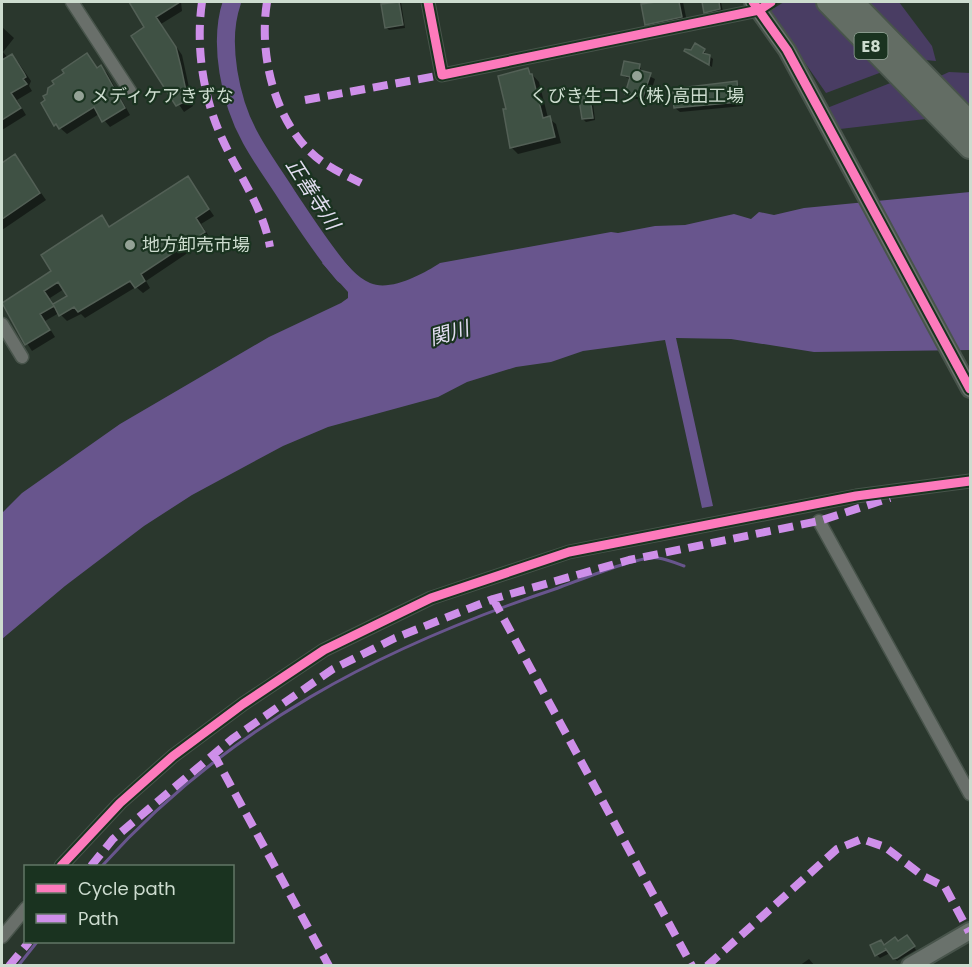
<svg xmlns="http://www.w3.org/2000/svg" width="972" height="967" font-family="Poppins,'Noto Sans JP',sans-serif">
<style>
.green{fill:#493d63}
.water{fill:#68558d}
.shadow{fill:#0007;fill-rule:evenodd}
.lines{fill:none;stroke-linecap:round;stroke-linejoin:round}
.stream{stroke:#68558d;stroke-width:3}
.river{stroke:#68558d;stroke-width:18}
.building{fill:#3f5144;stroke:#536056;stroke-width:1.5;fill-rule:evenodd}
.secondary-tunnel{stroke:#425045;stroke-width:16;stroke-dasharray:16 8;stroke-linecap:butt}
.street-casing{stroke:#48544b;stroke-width:15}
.secondary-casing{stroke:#48544b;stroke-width:20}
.highway-casing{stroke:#48544b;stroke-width:26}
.street{stroke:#696f6a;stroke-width:12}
.secondary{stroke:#6a726c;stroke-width:16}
.highway{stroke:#636d64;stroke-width:22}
.quiet{stroke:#ce8fe9;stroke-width:8;stroke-dasharray:15 8;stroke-linecap:butt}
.cycleway-casing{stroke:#1a3320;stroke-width:13}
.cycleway{stroke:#fd7abc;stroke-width:9}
.poi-dot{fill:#94a296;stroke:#1a3320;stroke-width:2}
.labels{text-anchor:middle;stroke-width:4.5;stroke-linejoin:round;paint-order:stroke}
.shield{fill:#1a3320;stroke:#97a99a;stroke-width:1.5}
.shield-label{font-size:16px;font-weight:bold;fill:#cddccf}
.poi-label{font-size:18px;fill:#cddccf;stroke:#1a3320;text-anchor:start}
.water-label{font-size:20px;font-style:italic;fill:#e3def1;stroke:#1a3320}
</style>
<rect width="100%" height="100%" fill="#2a372d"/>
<!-- green -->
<path class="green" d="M 784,2 L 818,2 L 882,72 L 826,93 L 771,14 L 771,10 Z
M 869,2 L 899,2 L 932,46 L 936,61 L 925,60 Z
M 949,72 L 970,73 L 970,107 L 963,109 L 936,78 Z
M 898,80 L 934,118 L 840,129 L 827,108 Z"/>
<!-- water -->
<path class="water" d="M 970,192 L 970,350 L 814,352 L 731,339 L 676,338 L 713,506 L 702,508 L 665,340 L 583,351 L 551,362 L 516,367 L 467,382 L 438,397 L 328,427 L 283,446 L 192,495 L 144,526 L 65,586 L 2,639 L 2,513 L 22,493 L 120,424 L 269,337 L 341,303 L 348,298 L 348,292 L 322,263 L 335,252 C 345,262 356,277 370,283 C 390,292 423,274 440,263 L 611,232 L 618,233 L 655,226 L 685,225 L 734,214 L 751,219 L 759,212 L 774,215 L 804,208 Z"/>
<!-- shadow -->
<path class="shadow" d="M 131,2 L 181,2 L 182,11 L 161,24 L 182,55 L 193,106 L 184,112 L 133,36 L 146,27 Z
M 382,2 L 401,2 L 405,28 L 389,30 L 386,27 Z
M 642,2 L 683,2 L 687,22 L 652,29 L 647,24 Z
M 703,2 L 721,2 L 723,12 L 708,15 Z
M 2,27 L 14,38 L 3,52 L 8,58 L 12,56 L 18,62 L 31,81 L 29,86 L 32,91 L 17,100 L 26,115 L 2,130 Z
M 695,45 L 713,59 L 712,67 L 685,50 L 691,52 Z
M 87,55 L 98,69 L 101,67 L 107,73 L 130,115 L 110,127 L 99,114 L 67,134 L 60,128 Z
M 639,65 L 643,73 L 655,79 L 648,101 L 631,98 L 626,94 L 631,80 L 622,75 Z
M 528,70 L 539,82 L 548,118 L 556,124 L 561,143 L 518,154 L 511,147 Z
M 736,83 L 741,87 L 743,106 L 680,112 L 675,108 Z
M 589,100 L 593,103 L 595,120 L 586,122 L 583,119 Z
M 15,156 L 46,200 L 2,230 L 2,165 Z
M 188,178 L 214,216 L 201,224 L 210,238 L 146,281 L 150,288 L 143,293 L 136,287 L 85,318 L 81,314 L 67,321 L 59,313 L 45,321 L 55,337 L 32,351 L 2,305 L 53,272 L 102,217 L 111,228 ZM 64,289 L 69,296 L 54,305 L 50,298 Z
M 909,940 L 916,950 L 897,961 L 890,953 L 880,958 L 877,955 L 885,946 Z
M 809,959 L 815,966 L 799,966 Z"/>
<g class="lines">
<!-- stream -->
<path class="stream" d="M 102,866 C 228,726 381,647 558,588 C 578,581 640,555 658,558 C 666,559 676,563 684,566
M 18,966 L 37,942"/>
<!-- river -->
<path class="river" d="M 232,2 C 218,42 230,102 251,139 C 262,159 276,178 288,197 C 306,224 323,251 344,275"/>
</g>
<!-- building -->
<path class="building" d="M 129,2 L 180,2 L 156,17 L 176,47 L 181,67 L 188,100 L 176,106 L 131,36 L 144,27 Z
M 399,2 L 403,25 L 385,28 L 381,4 Z
M 656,2 L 679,2 L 682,17 L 645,25 L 641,4 Z
M 702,2 L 719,2 L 720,9 L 704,13 Z
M 695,43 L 705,49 L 703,53 L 710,55 L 709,65 L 684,51 L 685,49 L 691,50 Z
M 87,53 L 97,68 L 101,65 L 125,108 L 102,122 L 94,107 L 59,129 L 56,124 L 54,126 L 41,103 L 45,100 L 43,96 L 47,94 L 48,88 L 54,84 L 52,81 L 64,73 L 62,70 Z
M 12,54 L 24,73 L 26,77 L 23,79 L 27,84 L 11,93 L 21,108 L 2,120 L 2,60 Z
M 624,61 L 640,64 L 639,70 L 651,73 L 643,97 L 625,94 L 630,77 L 621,75 Z
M 528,68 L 530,74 L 532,74 L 543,118 L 550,116 L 555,137 L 510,148 L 503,109 L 506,109 L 498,76 Z
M 737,81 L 739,102 L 674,108 L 672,89 Z
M 578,93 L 590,98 L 593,118 L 582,119 Z
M 15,154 L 40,193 L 2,219 L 2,163 Z
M 188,176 L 209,209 L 196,218 L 205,232 L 141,274 L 145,281 L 135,288 L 130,281 L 78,312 L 74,307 L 59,316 L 54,306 L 40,314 L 50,330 L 25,345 L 2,303 L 51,271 L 41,255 L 102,215 L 109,227 ZM 58,282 L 67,296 L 53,304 L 54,306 L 44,291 Z
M 907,935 L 915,946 L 897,958 L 893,959 L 885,948 L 886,950 L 875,956 L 870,945 L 881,940 L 884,945 L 895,937 L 898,941 Z"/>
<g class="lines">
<!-- secondary-tunnel -->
<path class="secondary-tunnel" d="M 766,5 L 771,2"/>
<!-- street casing -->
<g class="street-casing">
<path id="street" d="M 72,2 L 130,91
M 428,2 L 442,75 L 759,10
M 2,324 L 22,357
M 819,521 L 970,794
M 61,866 L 120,803 L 173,756 L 243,704 L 324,650 L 431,598 L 569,552 L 856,496 L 970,481
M 2,937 L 26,908"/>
</g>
<!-- secondary casing -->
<g class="secondary-casing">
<path id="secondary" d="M 753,2 L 787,50 L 970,389
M 910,966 L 970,931"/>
</g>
<!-- highway casing -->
<g class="highway-casing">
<path id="highway" d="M 828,2 L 970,147
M 852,2 L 970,123"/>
</g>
<!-- street -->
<use href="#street" class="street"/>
<!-- secondary -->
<use href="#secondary" class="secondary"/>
<!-- highway -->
<use href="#highway" class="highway"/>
<!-- quiet -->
<path class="quiet" d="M 202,2 C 196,43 202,90 218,129 C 234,169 262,203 270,247
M 267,2 C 258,57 276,130 324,163 C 336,171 349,177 361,183
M 305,100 L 442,75
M 493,599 L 692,966
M 213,753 L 329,966
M 91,866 L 113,839 L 232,739 L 333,669 L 395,638 L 493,599 L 629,560 L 819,521 L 890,498
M 9,966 L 29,942
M 707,966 L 837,849 L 862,839 L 885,847 L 923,876 L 945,887 L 969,932"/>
<!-- cycleway casing -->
<g class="cycleway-casing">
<path id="cycleway" d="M 428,2 L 442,75 L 759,10 L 771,2
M 753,2 L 787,50 L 970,389
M 61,866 L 120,803 L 173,756 L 243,704 L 324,650 L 431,598 L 569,552 L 856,496 L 970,481"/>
</g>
<!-- cycleway -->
<use href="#cycleway" class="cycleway"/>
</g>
<!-- markers -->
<g class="poi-dot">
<circle cx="637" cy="76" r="6"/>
<circle cx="79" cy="96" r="6"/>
<circle cx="130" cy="245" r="6"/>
</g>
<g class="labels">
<!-- shield labels -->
<rect class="shield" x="854.5" y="33" width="33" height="26" rx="4.5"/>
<g class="shield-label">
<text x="871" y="52">E8</text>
</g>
<!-- poi labels -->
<g class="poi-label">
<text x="91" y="102">メディケアきずな</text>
<text x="637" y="102" text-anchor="middle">くびき生コン(株)高田工場</text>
<text x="142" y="251">地方卸売市場</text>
</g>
<!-- water labels -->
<g class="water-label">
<text transform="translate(313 194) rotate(57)" y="7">正善寺川</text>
<text transform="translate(449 333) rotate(-16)" y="7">関川</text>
</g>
</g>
<!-- border -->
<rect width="972" height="967" fill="none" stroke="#cddccf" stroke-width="6"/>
<!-- legend -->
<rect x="24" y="865" width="210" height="78" fill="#1a3320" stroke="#627766" stroke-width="1.5"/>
<rect x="36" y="884" width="30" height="9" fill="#fd7abc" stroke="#627766" stroke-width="1.5"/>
<text x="78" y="895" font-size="18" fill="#cddccf">Cycle path</text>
<rect x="36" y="914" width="30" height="9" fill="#ce8fe9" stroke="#627766" stroke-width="1.5"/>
<text x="78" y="925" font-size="18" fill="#cddccf">Path</text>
</svg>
